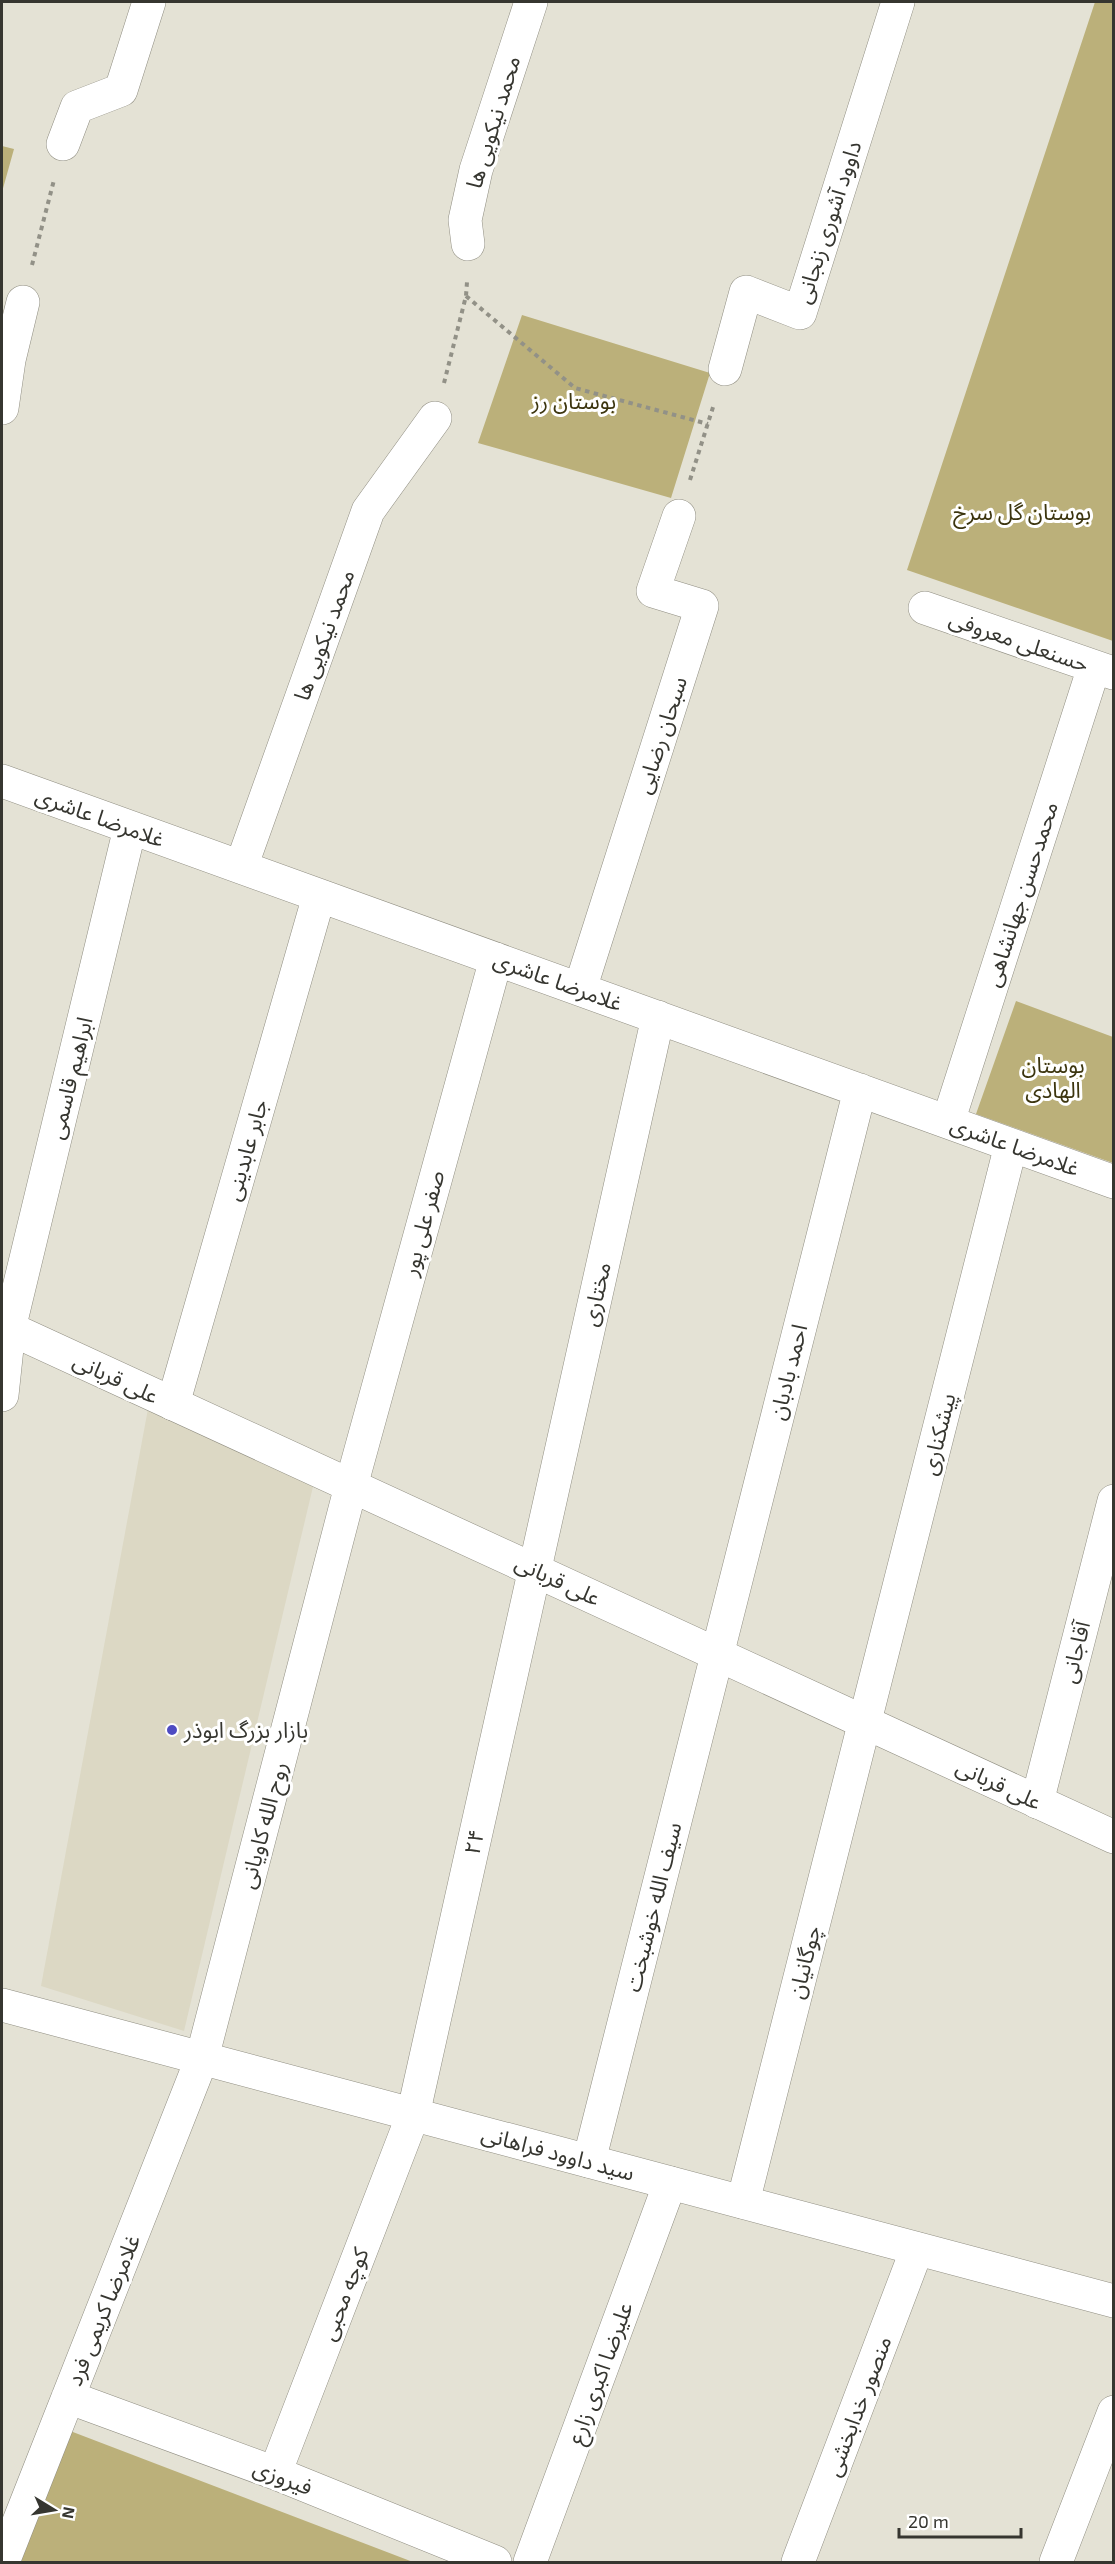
<svg xmlns="http://www.w3.org/2000/svg" width="1115" height="2564" font-family="'Exo 2','Noto Sans Arabic',sans-serif">
<style>
.built{fill:#dcd8c4}
.green{fill:#bbb07a}
.lines{fill:none;stroke-linecap:round;stroke-linejoin:round}
.minor-casing{stroke:#908e82;stroke-width:34}
.tertiary-casing{stroke:#908e82;stroke-width:34}
.path{stroke:#929187;stroke-width:4;stroke-dasharray:4.5 4.5;stroke-linecap:butt}
.minor{stroke:#fff;stroke-width:33}
.tertiary{stroke:#fff;stroke-width:33}
.poi-dot{fill:#4e4bc2;stroke:#fff;stroke-width:2}
.labels{text-anchor:middle;stroke-width:6;stroke-linejoin:round;paint-order:stroke}
.street-label{font-size:22px;fill:#363630;stroke:#fff}
.park-label{font-size:22px;fill:#3c350f;stroke:#fff}
.poi-label{font-size:22px;fill:#363630;stroke:#fff;text-anchor:start}
</style>
<rect width="100%" height="100%" fill="#e4e2d5"/>
<!-- built -->
<path class="built" d="M 150,1398 L 316,1474 L 184,2031 L 41,1986 Z"/>
<!-- green -->
<path class="green" d="M 1095,2 L 1114,2 L 1113,641 L 907,570 Z
M 2,146 L 14,149 L 2,192 Z
M 522,315 L 710,373 L 671,498 L 478,443 Z
M 1016,1001 L 1113,1037 L 1113,1163 L 976,1114 Z
M 65,2429 L 413,2562 L 12,2562 Z"/>
<g class="lines">
<!-- minor casing -->
<g class="minor-casing">
<path id="minor" d="M 63,144 L 77,107 L 121,90 L 149,2
M 468,244 L 465,220 L 476,170 L 531,2
M 725,369 L 746,292 L 800,313 L 898,2
M 2,408 L 9,360 L 23,302
M 925,608 L 1113,673
M 2,781 L 1114,1182
M 241,867 L 368,511 L 435,418
M 580,989 L 702,606 L 653,591 L 679,516
M 948,1122 L 1094,667
M 2,1395 L 9,1329 L 130,828
M 173,1404 L 319,896
M 1037,1802 L 1114,1501
M 589,2161 L 860,1090
M 743,2202 L 1011,1145
M 68,2397 L 275,2473 L 495,2562
M 275,2473 L 413,2115 L 658,1017
M 3,2562 L 202,2058 L 351,1486 L 496,959
M 530,2562 L 670,2183
M 798,2562 L 917,2249
M 1056,2562 L 1114,2412"/>
</g>
<!-- tertiary casing -->
<g class="tertiary-casing">
<path id="tertiary" d="M 2,1325 L 1114,1837
M 2,2005 L 1114,2301"/>
</g>
<!-- path -->
<path class="path" d="M 32,265 L 54,180
M 466,296 L 575,388 L 708,424
M 444,383 L 466,296 L 467,282
M 690,480 L 714,404"/>
<!-- minor -->
<use href="#minor" class="minor"/>
<!-- tertiary -->
<use href="#tertiary" class="tertiary"/>
</g>
<!-- markers -->
<circle class="poi-dot" cx="172" cy="1730" r="6"/>
<g class="labels">
<!-- street labels -->
<g class="street-label">
<text transform="translate(493 122) rotate(-73)" y="8">محمد نیکویی ها</text>
<text transform="translate(828 222) rotate(-72)" y="8">داوود آشوری زنجانی</text>
<text transform="translate(324 635) rotate(-70)" y="8">محمد نیکویی ها</text>
<text transform="translate(1019 641) rotate(19)" y="8">حسنعلی معروفی</text>
<text transform="translate(661 735) rotate(-72)" y="8">سبحان رضایی</text>
<text transform="translate(100 817) rotate(20)" y="8">غلامرضا عاشری</text>
<text transform="translate(1021 894) rotate(-72)" y="8">محمدحسن جهانشاهی</text>
<text transform="translate(558 981) rotate(20)" y="8">غلامرضا عاشری</text>
<text transform="translate(70 1078) rotate(-76)" y="8">ابراهیم قاسمی</text>
<text transform="translate(1015 1146) rotate(20)" y="8">غلامرضا عاشری</text>
<text transform="translate(246 1150) rotate(-74)" y="8">جابر عابدینی</text>
<text transform="translate(423 1223) rotate(-75)" y="8">صفر علی پور</text>
<text transform="translate(596 1294) rotate(-77)" y="8">مختاری</text>
<text transform="translate(788 1372) rotate(-76)" y="8">احمد بادبان</text>
<text transform="translate(116 1378) rotate(25)" y="8">علی قربانی</text>
<text transform="translate(938 1434) rotate(-76)" y="8">پیشکناری</text>
<text transform="translate(558 1580) rotate(25)" y="8">علی قربانی</text>
<text transform="translate(1075 1652) rotate(-76)" y="8">آقاجانی</text>
<text transform="translate(999 1784) rotate(25)" y="8">علی قربانی</text>
<text transform="translate(263 1825) rotate(-75)" y="8">روح الله کاویانی</text>
<text transform="translate(474 1842) rotate(-77)" y="8">۲۴</text>
<text transform="translate(653 1907) rotate(-76)" y="8">سیف الله خوشبخت</text>
<text transform="translate(804 1962) rotate(-76)" y="8">چوگانیان</text>
<text transform="translate(558 2153) rotate(15)" y="8">سید داوود فراهانی</text>
<text transform="translate(344 2294) rotate(-69)" y="8">کوچه محبی</text>
<text transform="translate(103 2310) rotate(-68)" y="8">غلامرضا کریمی فرد</text>
<text transform="translate(600 2373) rotate(-70)" y="8">علیرضا اکبری زارع</text>
<text transform="translate(858 2406) rotate(-69)" y="8">منصور خدابخشی</text>
<text transform="translate(283 2477) rotate(21)" y="8">فیروزی</text>
</g>
<!-- park labels -->
<g class="park-label">
<text x="574" y="409">بوستان رز</text>
<text x="1022" y="520">بوستان گل سرخ</text>
<text x="1053" y="1073">بوستان<tspan x="1053" dy="25">الهادی</tspan></text>
</g>
<!-- poi labels -->
<g class="poi-label">
<text x="184" y="1738">بازار بزرگ ابوذر</text>
</g>
</g>
<!-- border -->
<rect width="1115" height="2564" fill="none" stroke="#363630" stroke-width="6"/>
<!-- north arrow -->
<g transform="translate(54 2510) rotate(101)" stroke="#ffffff" stroke-width="4.5" paint-order="stroke">
<path d="M0-4.5L10 22L0 15L-10 22Z" fill="#363630"/>
<text y="-9" font-size="16" font-weight="bold" text-anchor="middle" fill="#363630">N</text>
</g>
<!-- scale -->
<path d="M899 2528v9h122v-9" fill="none" stroke="#363630" stroke-width="3"/>
<text x="908" y="2528" font-size="18" fill="#363630" stroke="#ffffff" stroke-width="4.5" paint-order="stroke">20 m</text>
</svg>
